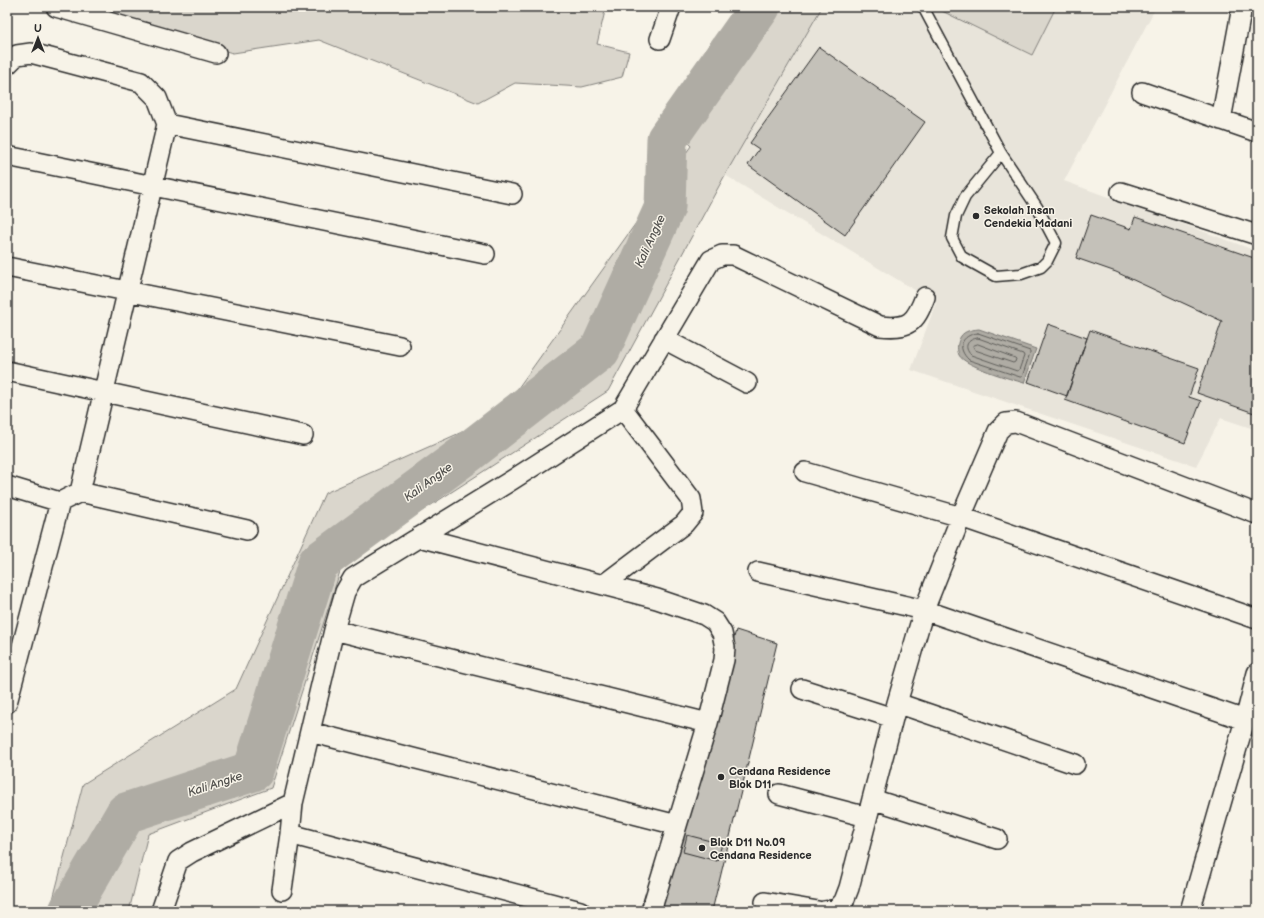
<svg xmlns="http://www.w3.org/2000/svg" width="1264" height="918" font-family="'Balsamiq Sans',sans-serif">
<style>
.built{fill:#e8e4da}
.green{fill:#dad6cc;stroke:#82807c}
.water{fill:#afaca4;stroke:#7a7874}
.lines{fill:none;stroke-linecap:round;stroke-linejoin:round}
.shore{stroke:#605f5b;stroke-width:1}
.river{stroke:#afaca4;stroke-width:41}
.building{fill:#c4c1b9;stroke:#2b2b2b}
.service-casing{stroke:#2b2b2b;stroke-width:13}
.minor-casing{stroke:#2b2b2b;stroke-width:22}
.service{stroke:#f7f3e8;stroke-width:10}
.minor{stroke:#f7f3e8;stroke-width:19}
.poi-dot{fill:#2b2b2b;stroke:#f7f3e8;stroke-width:1.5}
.labels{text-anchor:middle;stroke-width:3;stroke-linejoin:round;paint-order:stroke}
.poi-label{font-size:11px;font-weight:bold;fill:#2b2b2b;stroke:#f7f3e8;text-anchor:start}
.water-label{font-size:12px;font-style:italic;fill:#53524f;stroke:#f7f3e8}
</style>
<rect width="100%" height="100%" fill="#f7f3e8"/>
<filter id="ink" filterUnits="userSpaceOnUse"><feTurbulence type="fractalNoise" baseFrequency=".025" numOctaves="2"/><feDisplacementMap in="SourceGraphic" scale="8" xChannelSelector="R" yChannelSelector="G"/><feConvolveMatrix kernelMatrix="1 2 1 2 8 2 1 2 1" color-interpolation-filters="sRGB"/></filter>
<g filter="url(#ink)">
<!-- built -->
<path class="built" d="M 822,7 L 1156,7 L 1064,181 L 1257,251 L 1257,430 L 1221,418 L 1196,466 L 911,370 L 936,303 L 725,175 Z"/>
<!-- green -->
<path class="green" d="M 59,7 L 606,7 L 597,44 L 629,52 L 622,77 L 582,87 L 515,83 L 478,103 L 319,40 L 233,53 Z
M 737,7 L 822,7 L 725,175 L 608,391 L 343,562 L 271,788 L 148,834 L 129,911 L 50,911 L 83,784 L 236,689 L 325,493 L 498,416 L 691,146 L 663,118 Z
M 944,7 L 1056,7 L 1032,55 L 942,11 Z"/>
<!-- water -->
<path class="water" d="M 979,329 L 1036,349 L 1024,383 C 1011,379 964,366 959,355 C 957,350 957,345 959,340 C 962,331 970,330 979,329 Z"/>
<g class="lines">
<!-- shore -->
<path class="shore" d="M 978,333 L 1030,351 L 1030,353 L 1022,377 L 1020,377 L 969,360 C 956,348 961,335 978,333 Z
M 978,338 L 1023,354 L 1024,356 L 1019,370 L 1017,371 L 971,355 C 963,347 967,339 978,338 Z
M 978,344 L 1015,358 L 1016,359 L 1015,362 L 1013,363 L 975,350 L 973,346 Z"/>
<!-- river -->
<path class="river" d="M 69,911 L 126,813 L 253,771 L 318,563 L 466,454 L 600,350 L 665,207 L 667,139 L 760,7"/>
</g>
<!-- building -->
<path class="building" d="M 819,47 L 925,122 L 845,235 L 748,165 L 759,149 L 750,143 Z
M 1091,215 L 1131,229 L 1135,217 L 1257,259 L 1257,414 L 1197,393 L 1222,321 L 1116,272 L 1076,258 Z
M 1048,324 L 1087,338 L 1067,396 L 1028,382 Z
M 1090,330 L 1199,368 L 1189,397 L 1201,401 L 1185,443 L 1065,400 Z
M 736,630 L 777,643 L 712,911 L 661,911 Z
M 687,835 L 722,844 L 717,861 L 683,852 Z"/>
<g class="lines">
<!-- service casing -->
<g class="service-casing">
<path id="service" d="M 923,7 L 1001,153 L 1037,207 L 1056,243 L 1047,261 L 1041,267 L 1021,274 L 996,276 L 962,257 L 952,238 L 956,216 L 965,197 L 1001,153"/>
</g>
<!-- minor casing -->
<g class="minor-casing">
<path id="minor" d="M 56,7 L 216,53
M 660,39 L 671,7
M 7,65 L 17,55 L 31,53 L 141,82 L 157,98 L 167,124 L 80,492 L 60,502 L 7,703
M 1142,92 L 1257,132
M 1221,120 L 1242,7
M 167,124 L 512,194
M 7,156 L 485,254
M 1121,192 L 1257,235
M 7,267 L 400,346
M 664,339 L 747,383
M 7,371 L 303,435
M 805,472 L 961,517 L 1257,619
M 7,486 L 60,502
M 80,492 L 247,530
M 419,537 L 657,599 L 704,615 L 715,622 L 722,633 L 725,648 L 724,660 L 708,723 L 651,911
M 758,572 L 924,610 L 1245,720
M 603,585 L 684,524 L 693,513 L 691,499 L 623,409
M 334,630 L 708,723
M 802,689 L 893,718
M 897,703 L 1075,764
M 310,732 L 677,825
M 779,794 L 867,817
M 872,799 L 997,839
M 282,890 L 290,834
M 765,902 L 818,911
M 161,911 L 178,861 L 192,852 L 293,803
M 580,911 L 290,834 L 293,803 L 334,630 L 345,592 L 353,578 L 512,480 L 623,409 L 711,260 L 722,255 L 733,255 L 880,326 C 909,329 915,323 925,297
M 824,911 L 837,909 L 844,901 L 849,888 L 897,703 L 924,610 L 961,517 L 998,431 L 1006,423 L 1016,422 L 1257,514
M 1190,911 L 1245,720 L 1257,673"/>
</g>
<!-- service -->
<use href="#service" class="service"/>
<!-- minor -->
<use href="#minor" class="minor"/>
</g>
</g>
<!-- markers -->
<g class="poi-dot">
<circle cx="976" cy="216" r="4"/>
<circle cx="721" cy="777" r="4"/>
<circle cx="702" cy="848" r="4"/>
</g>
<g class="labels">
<!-- poi labels -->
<g class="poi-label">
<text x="984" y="214">Sekolah Insan<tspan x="984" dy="13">Cendekia Madani</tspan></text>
<text x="729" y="775">Cendana Residence<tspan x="729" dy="13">Blok D11</tspan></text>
<text x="710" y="846">Blok D11 No.09<tspan x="710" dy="13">Cendana Residence</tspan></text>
</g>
<!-- water labels -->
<g class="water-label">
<text transform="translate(650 241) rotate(-65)" y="4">Kali Angke</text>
<text transform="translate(428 482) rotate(-36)" y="4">Kali Angke</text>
<text transform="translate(215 784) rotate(-18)" y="4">Kali Angke</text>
</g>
</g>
<!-- margin -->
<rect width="1264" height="918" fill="none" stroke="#f7f3e8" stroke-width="24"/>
<rect x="12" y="12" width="1240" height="894" fill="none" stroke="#2b2b2b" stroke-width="1.5" filter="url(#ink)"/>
<!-- north arrow -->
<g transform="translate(38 38)" stroke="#f7f3e8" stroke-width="3" paint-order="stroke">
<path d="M0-3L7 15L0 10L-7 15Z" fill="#2b2b2b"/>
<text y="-6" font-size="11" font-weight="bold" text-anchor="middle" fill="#2b2b2b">U</text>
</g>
</svg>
